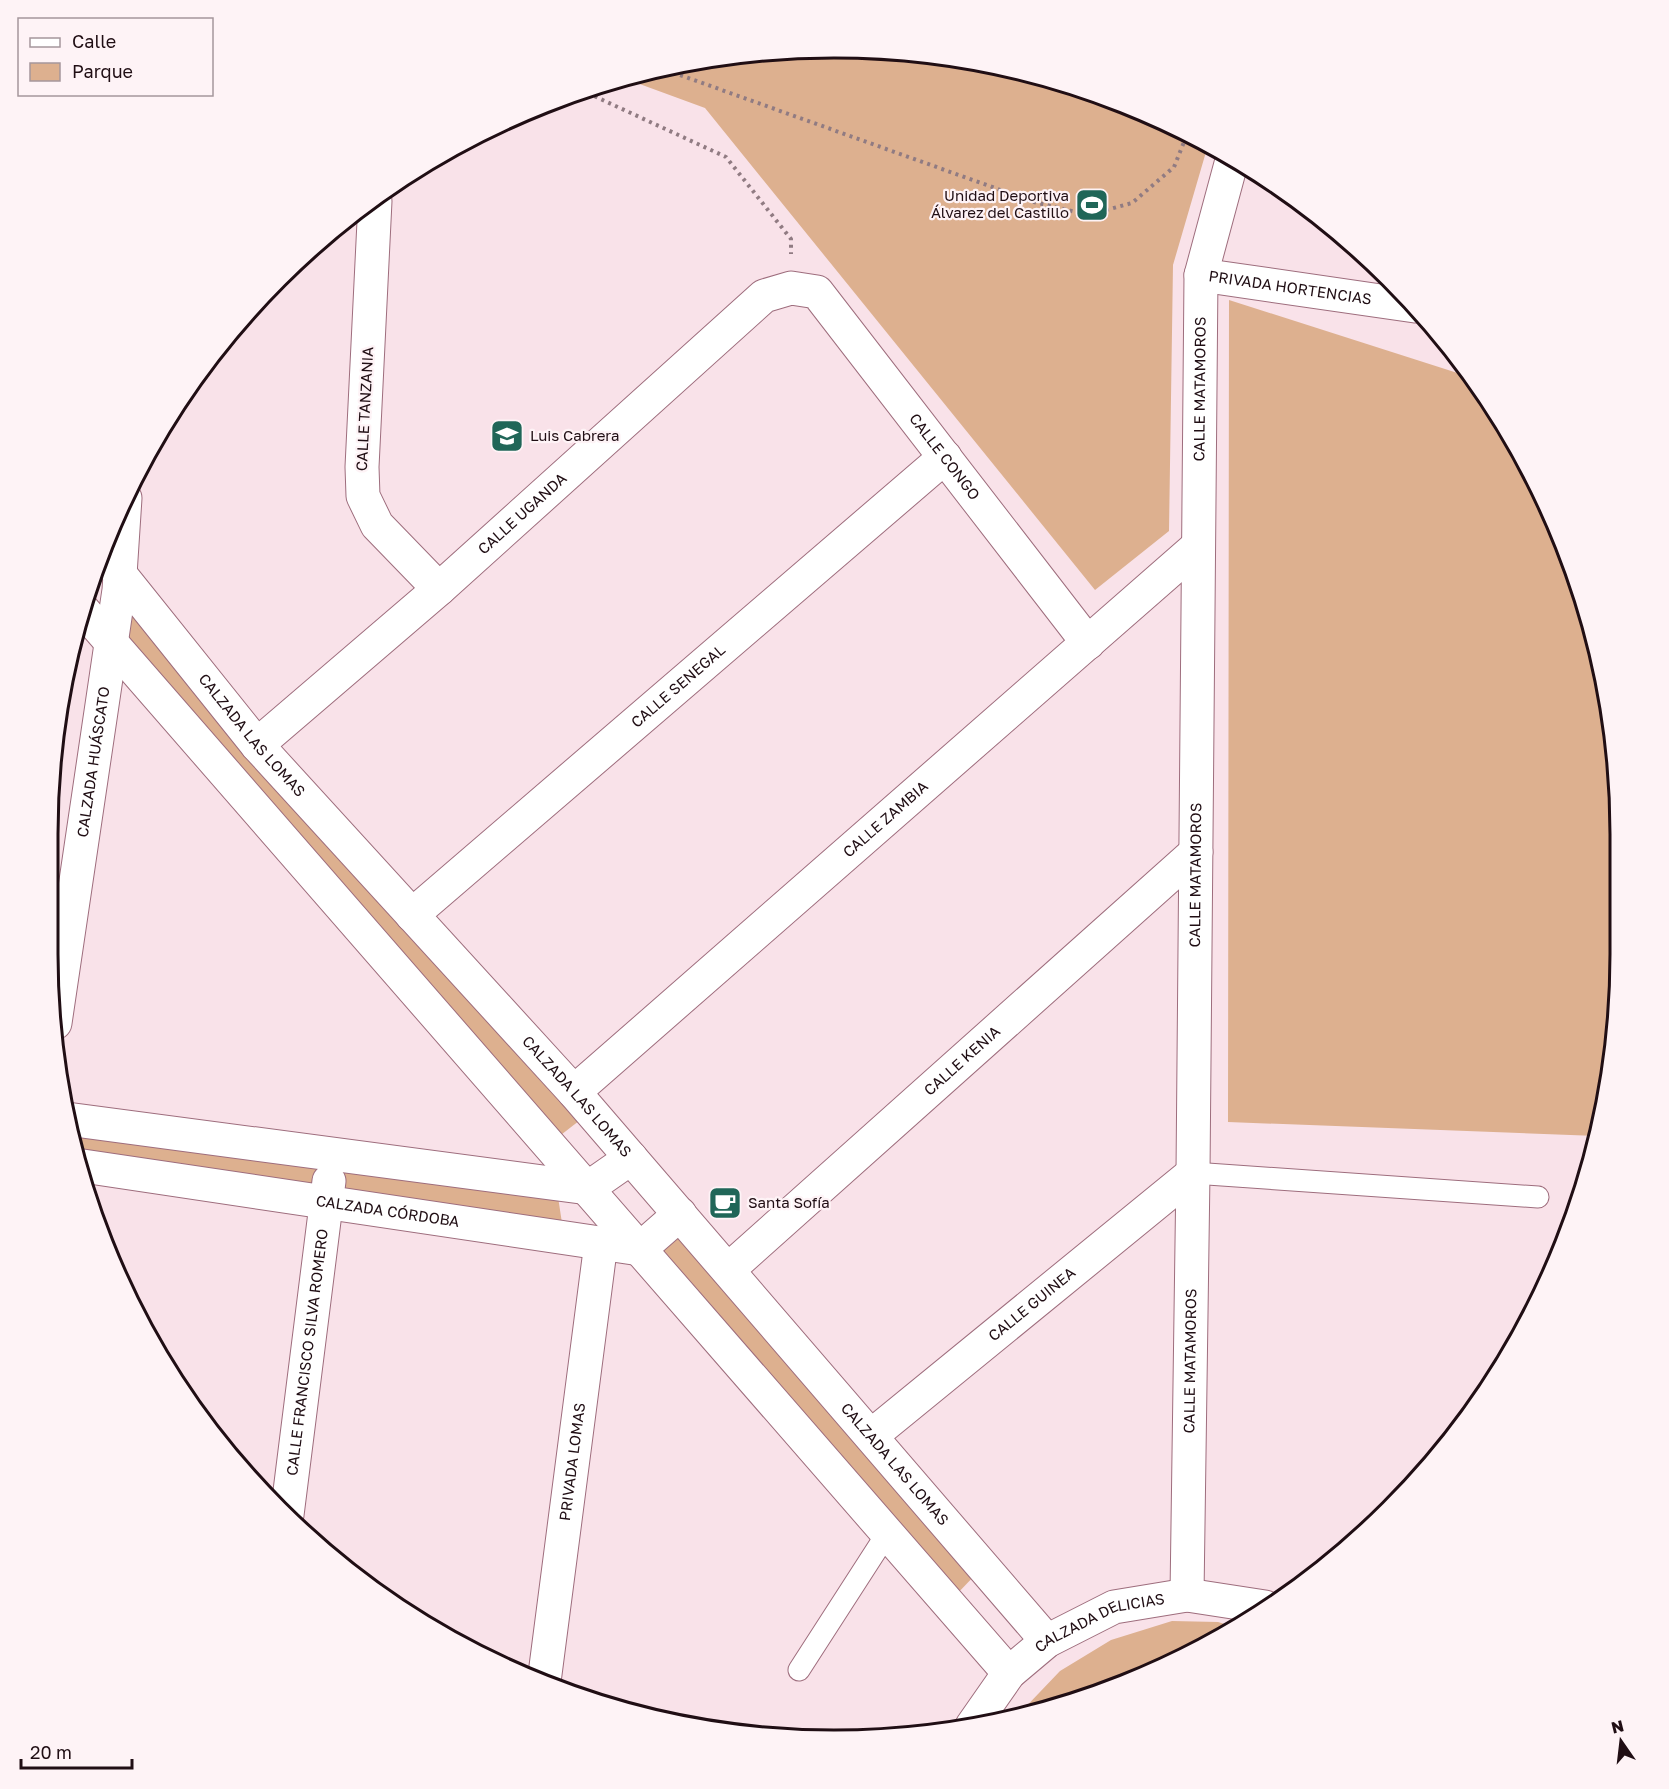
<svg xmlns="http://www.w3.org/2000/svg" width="1669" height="1789" font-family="'Golos Text',sans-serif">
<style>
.green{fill:#ddb08f}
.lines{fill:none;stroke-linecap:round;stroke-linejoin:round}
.lane-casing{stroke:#9e6d7d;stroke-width:23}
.street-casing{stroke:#9e6d7d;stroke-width:35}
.path{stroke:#907b82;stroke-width:4;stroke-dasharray:3 4.5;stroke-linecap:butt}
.lane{stroke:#fff;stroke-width:21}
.street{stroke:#fff;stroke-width:33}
.labels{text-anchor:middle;stroke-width:4.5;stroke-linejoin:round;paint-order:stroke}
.poi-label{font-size:15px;fill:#200e14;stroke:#fef3f6;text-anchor:start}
.street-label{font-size:15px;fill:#200e14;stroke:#fef3f6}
.rim{fill:none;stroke:#200e14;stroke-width:3}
</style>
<rect width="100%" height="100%" fill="#f9e2e9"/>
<!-- green -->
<path class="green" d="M 886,50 L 1038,75 L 1182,129 L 1208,145 L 1173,265 L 1169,531 L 1095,590 L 705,108 L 626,79 L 732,55 Z
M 1229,300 L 1470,377 L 1515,441 L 1579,581 L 1614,732 L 1621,955 L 1606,1108 L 1597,1136 L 1228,1122 Z
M 119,590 L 584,1117 L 557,1138 L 112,643 Z
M 67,1119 L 558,1197 L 562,1223 L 77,1150 Z
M 672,1221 L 977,1573 L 955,1596 L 640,1249 Z
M 1172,1621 L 1218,1622 L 1238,1628 L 1228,1635 L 1088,1699 L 1018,1715 L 1060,1671 L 1111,1640 Z"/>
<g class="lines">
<!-- lane casing -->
<g class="lane-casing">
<path id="lane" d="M 1193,1173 L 1538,1197
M 799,1670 L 888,1532"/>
</g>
<!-- street casing -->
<g class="street-casing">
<g id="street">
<path d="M 375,201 L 362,467 L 363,496 L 377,525 L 439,589"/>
<path id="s1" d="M 1201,275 L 1415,306"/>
<path id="s2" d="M 104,554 L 257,745 L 574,1092 L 1047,1641"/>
<path d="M 83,610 L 1009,1673"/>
<path id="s3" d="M 257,745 L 439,589 L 764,296 L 791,288 L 817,292 L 1088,643"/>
<path id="s4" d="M 412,915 L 945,457"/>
<path id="s5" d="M 55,1023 L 119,590 L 125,498"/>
<path id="s6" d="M 574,1092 L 1198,546"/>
<path d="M 67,1119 L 588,1188 L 631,1158"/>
<path id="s7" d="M 83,1166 L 640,1249 L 680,1214"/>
<path id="s8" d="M 728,1270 L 1196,852"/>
<path id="s9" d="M 871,1436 L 1193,1173"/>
<path id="s10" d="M 287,1515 L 329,1181"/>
<path id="s11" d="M 1187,1595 L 1193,1173 L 1201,275 L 1232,160"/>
<path id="s12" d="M 544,1682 L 601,1243"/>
<path id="s13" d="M 972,1726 L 1009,1673 L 1047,1641 L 1114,1607 L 1187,1595 L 1265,1607"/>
</g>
</g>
<!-- path -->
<path class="path" d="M 666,70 L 1034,202 L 1088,215 L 1132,203 L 1174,167 L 1188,132
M 581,90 L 726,157 L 791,239 L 791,254"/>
<!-- lane -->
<use href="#lane" class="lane"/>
<!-- street -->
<use href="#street" class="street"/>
</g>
<!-- icons -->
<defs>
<g id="stadium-square" transform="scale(1.725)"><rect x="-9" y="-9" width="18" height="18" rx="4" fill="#206658" stroke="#fef3f6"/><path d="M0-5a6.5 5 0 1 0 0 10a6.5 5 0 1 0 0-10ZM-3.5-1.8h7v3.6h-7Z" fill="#fff"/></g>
<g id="school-square" transform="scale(1.725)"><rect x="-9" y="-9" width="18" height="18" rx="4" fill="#206658" stroke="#fef3f6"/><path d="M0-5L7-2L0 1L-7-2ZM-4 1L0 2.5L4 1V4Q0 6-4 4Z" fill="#fff"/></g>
<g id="cafe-square" transform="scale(1.725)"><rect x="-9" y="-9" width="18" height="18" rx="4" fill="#206658" stroke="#fef3f6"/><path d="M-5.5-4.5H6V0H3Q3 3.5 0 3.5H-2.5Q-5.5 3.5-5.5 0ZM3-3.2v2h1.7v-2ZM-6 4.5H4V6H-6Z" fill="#fff"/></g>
</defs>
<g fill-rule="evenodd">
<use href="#stadium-square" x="1092" y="205"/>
<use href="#school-square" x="507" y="436"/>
<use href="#cafe-square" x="725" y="1203"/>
</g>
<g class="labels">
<!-- poi labels -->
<g class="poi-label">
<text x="1069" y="201" text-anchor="end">Unidad Deportiva<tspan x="1069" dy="17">Álvarez del Castillo</tspan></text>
<text x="530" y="441">Luis Cabrera</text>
<text x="748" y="1208">Santa Sofía</text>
</g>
<!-- street labels -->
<g class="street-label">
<text dy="5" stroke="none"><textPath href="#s1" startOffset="90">PRIVADA HORTENCIAS</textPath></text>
<text dy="5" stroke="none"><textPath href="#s11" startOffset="1206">CALLE MATAMOROS</textPath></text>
<text transform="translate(365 409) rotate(-87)" y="5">CALLE TANZANIA</text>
<text dy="5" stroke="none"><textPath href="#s3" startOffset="940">CALLE CONGO</textPath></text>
<text dy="5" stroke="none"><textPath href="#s3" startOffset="352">CALLE UGANDA</textPath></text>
<text dy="5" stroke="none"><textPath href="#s4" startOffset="351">CALLE SENEGAL</textPath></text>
<text dy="5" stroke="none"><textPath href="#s2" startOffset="234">CALZADA LAS LOMAS</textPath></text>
<text dy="5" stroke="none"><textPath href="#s5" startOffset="264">CALZADA HUÁSCATO</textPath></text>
<text dy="5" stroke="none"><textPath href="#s6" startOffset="414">CALLE ZAMBIA</textPath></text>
<text dy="5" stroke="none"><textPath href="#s11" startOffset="720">CALLE MATAMOROS</textPath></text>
<text dy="5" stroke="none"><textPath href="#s8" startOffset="314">CALLE KENIA</textPath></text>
<text dy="5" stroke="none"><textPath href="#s2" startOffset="720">CALZADA LAS LOMAS</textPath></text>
<text dy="5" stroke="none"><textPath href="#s7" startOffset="308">CALZADA CÓRDOBA</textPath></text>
<text dy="5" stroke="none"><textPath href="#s9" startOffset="208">CALLE GUINEA</textPath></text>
<text dy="5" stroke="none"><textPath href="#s10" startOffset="164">CALLE FRANCISCO SILVA ROMERO</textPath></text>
<text dy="5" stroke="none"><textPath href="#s11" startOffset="234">CALLE MATAMOROS</textPath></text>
<text dy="5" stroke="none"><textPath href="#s12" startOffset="222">PRIVADA LOMAS</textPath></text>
<text dy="5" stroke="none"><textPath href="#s2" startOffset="1206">CALZADA LAS LOMAS</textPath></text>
<text dy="5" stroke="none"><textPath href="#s13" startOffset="171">CALZADA DELICIAS</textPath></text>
</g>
</g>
<!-- crop -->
<path d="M0 0H1669V1789H0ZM834 58H834A776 776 0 0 1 1610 834V954A776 776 0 0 1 834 1730H834A776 776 0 0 1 58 954V834A776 776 0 0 1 834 58Z" fill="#fef3f6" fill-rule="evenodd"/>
<path class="rim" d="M834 58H834A776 776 0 0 1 1610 834V954A776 776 0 0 1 834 1730H834A776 776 0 0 1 58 954V834A776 776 0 0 1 834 58Z"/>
<!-- legend -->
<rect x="18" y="18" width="195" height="78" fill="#fef3f6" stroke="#a5979c" stroke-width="1.5"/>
<rect x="30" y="38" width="30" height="9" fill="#ffffff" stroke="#a5979c" stroke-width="1.5"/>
<text x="72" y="48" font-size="18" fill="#200e14">Calle</text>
<rect x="30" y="63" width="30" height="18" fill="#ddb08f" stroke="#a5979c" stroke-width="1.5"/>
<text x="72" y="78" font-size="18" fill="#200e14">Parque</text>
<!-- north arrow -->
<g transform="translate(1621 1741) rotate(346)" stroke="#fef3f6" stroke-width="4.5" paint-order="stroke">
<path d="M0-4.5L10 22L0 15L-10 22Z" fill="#200e14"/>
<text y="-9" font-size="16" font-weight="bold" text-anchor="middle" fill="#200e14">N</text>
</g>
<!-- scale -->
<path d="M21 1759v9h111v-9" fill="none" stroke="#200e14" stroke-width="3"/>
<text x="30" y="1759" font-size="18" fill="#200e14" stroke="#fef3f6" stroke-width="4.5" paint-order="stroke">20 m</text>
</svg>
